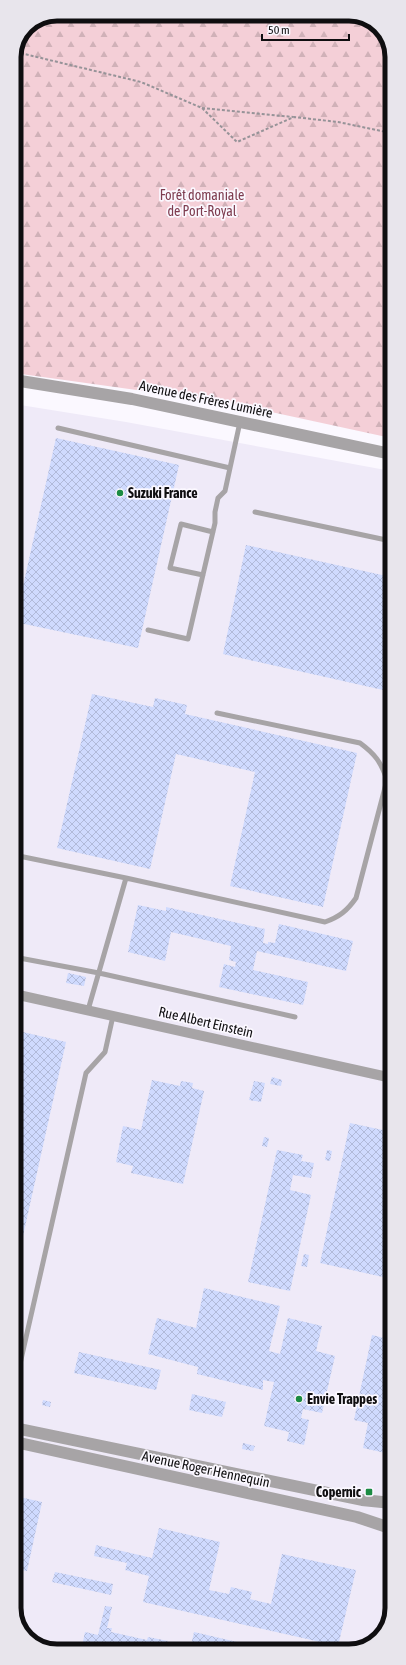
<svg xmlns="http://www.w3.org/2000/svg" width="406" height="1665" font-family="'Asap Condensed',sans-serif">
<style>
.built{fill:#efeaf8}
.forest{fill:url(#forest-firs)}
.building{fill:url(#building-cross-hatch)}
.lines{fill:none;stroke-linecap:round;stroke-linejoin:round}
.path{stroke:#969398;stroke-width:2;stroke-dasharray:3 2;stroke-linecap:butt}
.service{stroke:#a7a4a6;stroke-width:5}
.minor{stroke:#a7a4a6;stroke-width:10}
.tertiary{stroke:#a7a4a6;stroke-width:12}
.poi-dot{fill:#1b8b43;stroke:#fbf8ff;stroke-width:1.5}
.labels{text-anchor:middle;stroke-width:3.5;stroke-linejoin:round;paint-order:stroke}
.park-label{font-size:14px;fill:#7e3c4f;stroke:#fbf8ff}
.street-label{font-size:14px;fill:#0f0e10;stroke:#fbf8ff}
.poi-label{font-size:14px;font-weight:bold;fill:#0f0e10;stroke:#fbf8ff;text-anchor:start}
.rim{fill:none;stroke:#0f0e10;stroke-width:5}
</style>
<defs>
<pattern id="forest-firs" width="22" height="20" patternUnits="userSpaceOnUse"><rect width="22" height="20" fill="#f4cfd7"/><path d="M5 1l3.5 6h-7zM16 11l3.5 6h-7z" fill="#d0b1b8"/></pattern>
<pattern id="building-cross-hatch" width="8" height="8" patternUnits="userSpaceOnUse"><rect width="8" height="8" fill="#cfdafe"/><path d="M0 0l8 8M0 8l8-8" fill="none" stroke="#b1bad9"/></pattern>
</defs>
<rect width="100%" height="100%" fill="#fbf8ff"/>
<!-- built -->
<path class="built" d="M 14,404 L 126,422 L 391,471 L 392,1608 L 381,1636 L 357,1650 L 52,1651 L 29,1640 L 15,1616 Z"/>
<!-- forest -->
<path class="forest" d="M 57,14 L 354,14 L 377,25 L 391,49 L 391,438 L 230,403 L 14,373 L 14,57 L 27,27 Z"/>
<!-- building -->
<path class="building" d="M 56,438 L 179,465 L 138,648 L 15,622 Z
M 246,545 L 391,577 L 392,692 L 223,654 Z
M 92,694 L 153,707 L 155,698 L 187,705 L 185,714 L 357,753 L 323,907 L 230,886 L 255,772 L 176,754 L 150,869 L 57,848 Z
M 138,905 L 166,911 L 166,907 L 265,929 L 263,943 L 268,944 L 268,942 L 275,943 L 279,924 L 353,941 L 346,971 L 257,951 L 253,970 L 308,982 L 303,1005 L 219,987 L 224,964 L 235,967 L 236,962 L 229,960 L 231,946 L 171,932 L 165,961 L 128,952 Z
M 68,973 L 86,977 L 84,986 L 66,983 Z
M 14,1030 L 66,1042 L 15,1272 Z
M 272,1077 L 282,1080 L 281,1086 L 270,1084 Z
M 152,1080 L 180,1086 L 181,1081 L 193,1083 L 192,1088 L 204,1091 L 183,1184 L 131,1173 L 133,1166 L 116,1162 L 123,1126 L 141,1130 Z
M 254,1081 L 265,1083 L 261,1102 L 249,1100 Z
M 350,1123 L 392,1132 L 392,1279 L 320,1263 Z
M 264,1137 L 269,1138 L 267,1147 L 262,1146 Z
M 277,1150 L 303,1155 L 301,1161 L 314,1163 L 311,1178 L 293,1175 L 290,1190 L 311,1195 L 290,1291 L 248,1282 Z
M 327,1150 L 332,1151 L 330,1161 L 325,1160 Z
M 304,1254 L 309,1255 L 307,1267 L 301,1266 Z
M 204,1288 L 280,1306 L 269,1351 L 280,1354 L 288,1318 L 322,1326 L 316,1351 L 335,1356 L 322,1413 L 303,1409 L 301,1418 L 309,1420 L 304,1445 L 287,1441 L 289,1432 L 264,1426 L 274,1382 L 263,1380 L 263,1390 L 197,1374 L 198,1367 L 148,1354 L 157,1318 L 196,1328 Z
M 372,1335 L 392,1340 L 392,1409 L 388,1427 L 392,1428 L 392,1446 L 390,1454 L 363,1448 L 368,1423 L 354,1420 Z
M 79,1352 L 161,1370 L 156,1390 L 74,1373 Z
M 192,1394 L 226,1402 L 222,1417 L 189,1410 Z
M 43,1400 L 51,1402 L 50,1407 L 42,1405 Z
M 243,1443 L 255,1446 L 253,1451 L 242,1449 Z
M 15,1496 L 42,1502 L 27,1571 L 15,1569 Z
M 159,1528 L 220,1542 L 209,1590 L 229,1594 L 231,1587 L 252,1592 L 250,1599 L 271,1604 L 282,1554 L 356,1570 L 338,1646 L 143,1602 L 149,1576 L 125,1570 L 127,1563 L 94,1556 L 96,1545 L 152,1558 Z
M 55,1572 L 113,1584 L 111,1595 L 52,1582 Z
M 105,1606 L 112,1607 L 107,1628 L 112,1628 L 111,1632 L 147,1640 L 148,1637 L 168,1641 L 166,1650 L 81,1651 L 85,1632 L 98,1635 Z
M 194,1632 L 250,1645 L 249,1650 L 190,1650 Z
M 49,1642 L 54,1643 L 54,1648 L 62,1651 L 52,1651 L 43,1647 L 48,1647 Z"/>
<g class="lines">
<!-- path -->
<path class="path" d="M 16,52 L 141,82 L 202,108 L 237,142 L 294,117 L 338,122 L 391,133
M 202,108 L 293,117"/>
<!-- service -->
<path class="service" d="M 58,428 L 230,468 L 240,422
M 255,512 L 391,541
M 203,575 L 170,568 L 181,524 L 213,532
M 148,630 L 188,639 L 215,523 L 215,512 L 218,498 L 225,491 L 230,468
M 14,855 L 126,878
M 14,957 L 99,973 L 295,1017
M 88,1010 L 126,878 L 325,922 C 339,917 347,911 356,898 L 387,780 C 381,762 375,754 360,743 L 217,713
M 15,1371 L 20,1364 L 86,1073 L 105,1052 L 113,1016"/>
<!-- minor -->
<path class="minor" d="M 14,994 L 392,1078
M 390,1613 L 392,1604"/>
<!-- tertiary -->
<path class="tertiary" d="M 14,380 L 132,399 L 391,454
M 15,1428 L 362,1500 L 392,1503
M 15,1442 L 357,1517 L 390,1528
M 392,1509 L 389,1521 L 392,1532"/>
</g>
<!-- markers -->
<g class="poi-dot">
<circle cx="120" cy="493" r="4"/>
<circle cx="299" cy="1399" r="4"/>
<rect x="365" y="1488" width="8" height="8" rx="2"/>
</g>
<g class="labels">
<!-- park labels -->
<g class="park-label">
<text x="202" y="200">Forêt domaniale<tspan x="202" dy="16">de Port-Royal</tspan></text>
</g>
<!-- street labels -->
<g class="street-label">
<text transform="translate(206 399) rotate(12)" y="5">Avenue des Frères Lumière</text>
<text transform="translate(206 1022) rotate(13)" y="5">Rue Albert Einstein</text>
<text transform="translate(206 1469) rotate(12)" y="5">Avenue Roger Hennequin</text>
</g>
<!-- poi labels -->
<g class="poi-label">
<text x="128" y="498">Suzuki France</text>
<text x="307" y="1404">Envie Trappes</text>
<text x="361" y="1497" text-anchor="end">Copernic</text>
</g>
</g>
<!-- crop -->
<path d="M0 0H406V1665H0ZM57 21H349A36 36 0 0 1 385 57V1608A36 36 0 0 1 349 1644H57A36 36 0 0 1 21 1608V57A36 36 0 0 1 57 21Z" fill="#e8e5ec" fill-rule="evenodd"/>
<path class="rim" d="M57 21H349A36 36 0 0 1 385 57V1608A36 36 0 0 1 349 1644H57A36 36 0 0 1 21 1608V57A36 36 0 0 1 57 21Z"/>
<!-- scale -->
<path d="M262 34v6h87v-6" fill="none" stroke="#0f0e10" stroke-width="2"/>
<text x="268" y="34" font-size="12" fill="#0f0e10" stroke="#fbf8ff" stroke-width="3" paint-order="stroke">50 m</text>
</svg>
